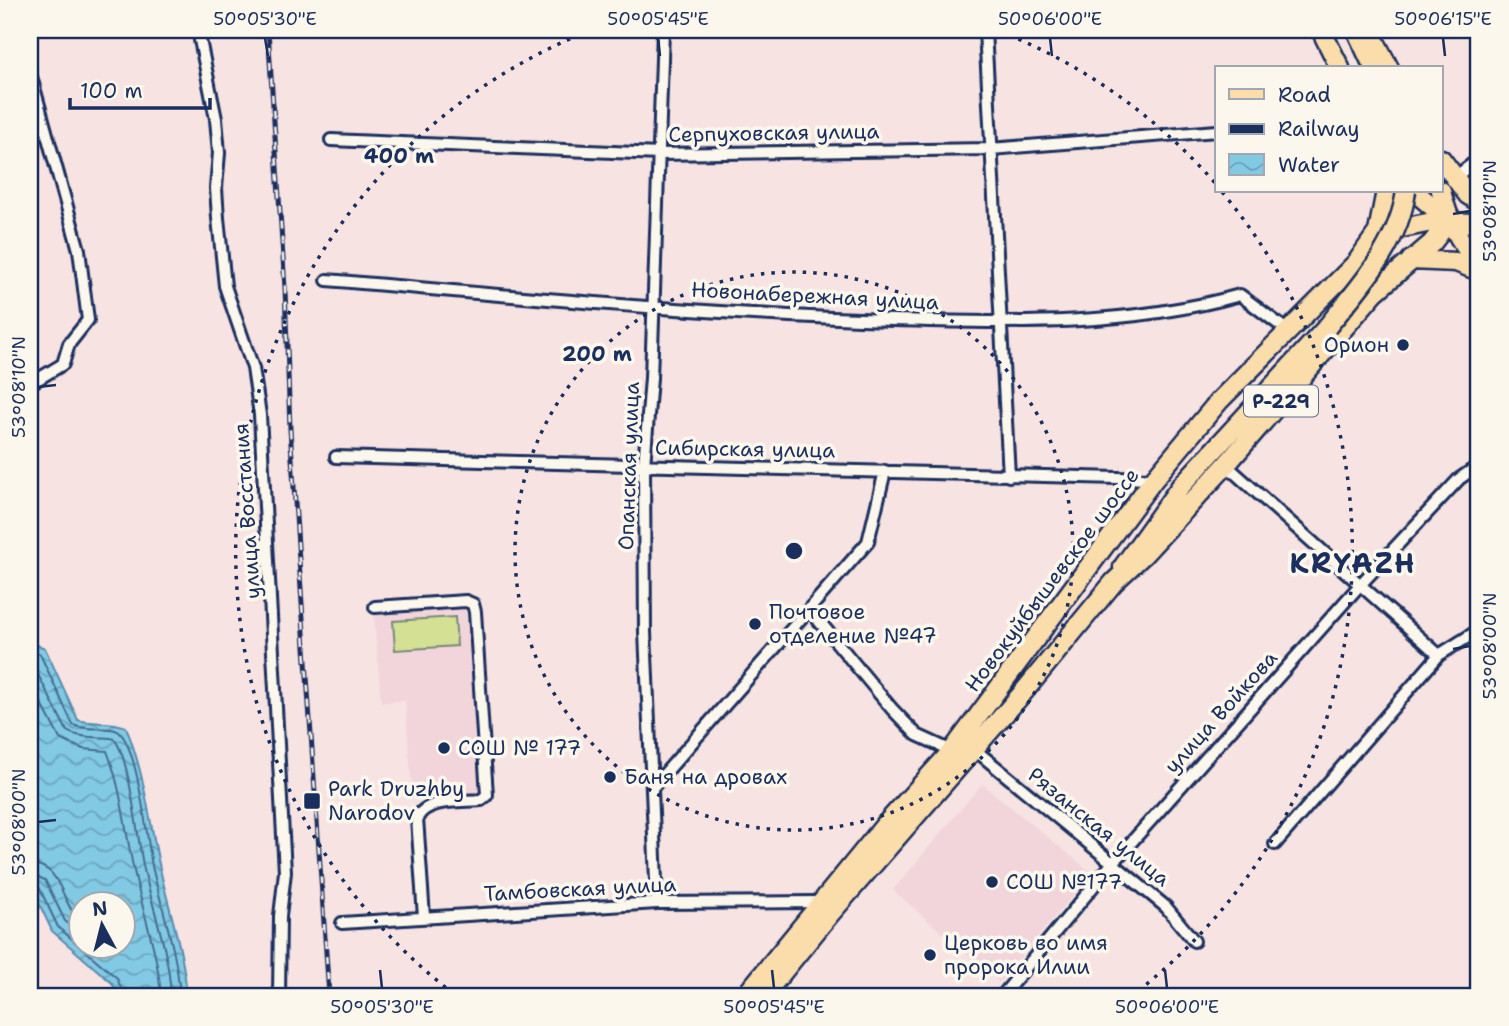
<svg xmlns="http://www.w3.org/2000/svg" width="1509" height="1026" font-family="'Shantell Sans',sans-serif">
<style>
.built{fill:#f2d5db}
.garden{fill:#d4e093;stroke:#788878;stroke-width:2}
.water{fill:url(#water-waves);stroke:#598bae;stroke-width:2;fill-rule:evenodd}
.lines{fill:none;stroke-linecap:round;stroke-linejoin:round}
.shore{stroke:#446d93;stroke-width:2}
.minor-casing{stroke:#1b2f5e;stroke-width:16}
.primary-casing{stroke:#1b2f5e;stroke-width:23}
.minor{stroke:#fbf7ec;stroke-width:10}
.primary{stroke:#faddab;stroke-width:18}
.rail-casing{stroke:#1b2f5e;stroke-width:5}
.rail{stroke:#fbf7ec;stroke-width:2.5;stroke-dasharray:8;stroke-linecap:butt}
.primary-bridge-casing{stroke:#1b2f5e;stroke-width:23;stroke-linecap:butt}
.primary-bridge{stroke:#faddab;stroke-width:18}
.ticks{fill:none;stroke:#1b2f5e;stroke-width:2.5}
.ring{fill:none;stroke:#1b2f5e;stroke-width:3.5;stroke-dasharray:3.5 7}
.poi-dot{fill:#1b2f5e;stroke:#fbf7ec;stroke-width:2.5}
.labels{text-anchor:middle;stroke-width:7;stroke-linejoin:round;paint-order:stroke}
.shield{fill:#fbf7ec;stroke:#5e6b89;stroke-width:2}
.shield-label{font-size:19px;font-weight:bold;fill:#1b2f5e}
.street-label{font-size:21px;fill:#1b2f5e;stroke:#fbf7ec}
.poi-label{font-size:21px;fill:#1b2f5e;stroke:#fbf7ec;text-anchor:start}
.district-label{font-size:28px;font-weight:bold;letter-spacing:2px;fill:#1b2f5e;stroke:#fbf7ec}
.centre{fill:#1b2f5e;stroke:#fbf7ec;stroke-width:3.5}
.ring-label{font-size:21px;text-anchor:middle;font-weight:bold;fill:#1b2f5e;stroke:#fbf7ec;stroke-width:7;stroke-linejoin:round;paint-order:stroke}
.neatline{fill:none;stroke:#1b2f5e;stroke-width:2.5}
.ticks-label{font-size:18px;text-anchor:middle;fill:#1b2f5e}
</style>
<defs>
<pattern id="water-waves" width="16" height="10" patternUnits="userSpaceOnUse" patternTransform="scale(1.75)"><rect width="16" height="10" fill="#82c9e3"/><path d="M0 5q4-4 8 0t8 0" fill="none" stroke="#6aa4bb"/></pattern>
</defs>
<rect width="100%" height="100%" fill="#f6e3e2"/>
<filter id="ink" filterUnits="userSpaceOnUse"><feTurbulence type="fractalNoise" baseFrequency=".0143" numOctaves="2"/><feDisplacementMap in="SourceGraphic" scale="14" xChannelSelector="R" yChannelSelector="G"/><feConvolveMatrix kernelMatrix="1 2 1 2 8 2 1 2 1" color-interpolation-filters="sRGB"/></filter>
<g filter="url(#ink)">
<!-- built -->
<path class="built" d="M 469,607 L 483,793 L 413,799 L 405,701 L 381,702 L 374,614 Z
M 982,784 L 1092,873 L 999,982 L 893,890 Z"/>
<!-- garden -->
<path class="garden" d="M 455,617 L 457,646 L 395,650 L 393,621 Z"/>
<!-- water -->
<path class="water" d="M 30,642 L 45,648 L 78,720 C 95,725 110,720 126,727 C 144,772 149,817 159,864 C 168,908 184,951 187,996 L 118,996 L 112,983 L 52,931 L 30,884 ZM 80,904 L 122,904 L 122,946 L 80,946 Z"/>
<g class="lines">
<!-- shore -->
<path class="shore" d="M 30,649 L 40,654 L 73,725 C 87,732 112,725 119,732 C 138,748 147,839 152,866 C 162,910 177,951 180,996
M 30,659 L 67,731 C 80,740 111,736 114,739 C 130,756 138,844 144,870 C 154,912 169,953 171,996
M 30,681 L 60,739 L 83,749 L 107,751 C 122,789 125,831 134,871 C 143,913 158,953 161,996
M 30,864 C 63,865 60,903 80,921
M 30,874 L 45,880 L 65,921 L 80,934
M 30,883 L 39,887 L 58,927 L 117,978 L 124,996"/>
<!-- minor casing -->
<g class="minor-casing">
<path id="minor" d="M 198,30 L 216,119 L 219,153 L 216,188 L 218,218 L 225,286 L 253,368 L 260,415 L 285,872 L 280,916 L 279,996
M 985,30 L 1009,476
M 30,73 L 79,250 L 88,320 L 69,344 L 63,364 L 30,384
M 331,140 L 660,154 L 990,149 L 1217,131
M 1455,177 L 1479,159
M 327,280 C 515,296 704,315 893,320 C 1010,323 1126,327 1240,295 L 1288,331
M 336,457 L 1154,479
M 1226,465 L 1439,655 L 1479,630
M 375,607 L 466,601 L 473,604 L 475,612 L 487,795 L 481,800 C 461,802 427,798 417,818 L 424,917
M 809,609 L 892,709 L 917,735 L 952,751
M 974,749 L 1166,907 L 1194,941
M 653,787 L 868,542 L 885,471
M 1275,844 L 1439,655
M 657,903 L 645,632 L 644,466 L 651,378 L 663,30
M 342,923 L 657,903 L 820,902
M 1002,996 L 1112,864 L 1359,586 L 1459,479 L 1479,465"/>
</g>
<!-- primary casing -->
<g class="primary-casing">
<path id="primary" d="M 1321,30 L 1340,68
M 1356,30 L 1374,68
M 1369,30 L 1389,68
M 1441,159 L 1468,195 L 1479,202
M 1414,191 L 1449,221
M 1441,191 C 1448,220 1459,242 1479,264
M 1382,232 L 1432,222 L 1479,223
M 1411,260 L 1456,262 L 1479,271
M 1123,567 L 1181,486 L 1327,327
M 745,996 L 885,825 L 952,751 L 1154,479 L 1219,401 L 1357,262 L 1378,232 L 1386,191
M 763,996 L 829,915 L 1021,695 L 1114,582 L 1144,554 L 1226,465 L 1375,292 L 1432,243 L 1449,221"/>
</g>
<!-- minor -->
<use href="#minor" class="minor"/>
<!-- primary -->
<use href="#primary" class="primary"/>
<!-- rail casing -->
<g class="rail-casing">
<path id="rail" d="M 268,30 L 285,288 L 290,429 L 329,996"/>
</g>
<!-- rail -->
<use href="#rail" class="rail"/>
<!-- primary-bridge casing -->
<g class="primary-bridge-casing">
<path id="primary-bridge" d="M 1327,327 C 1360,286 1399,245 1406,191"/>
</g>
<!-- primary-bridge -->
<use href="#primary-bridge" class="primary-bridge"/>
</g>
</g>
<!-- ticks -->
<path class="ticks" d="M 265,38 L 268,56M 658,38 L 660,56M 1050,38 L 1052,56M 1443,38 L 1445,56M 1453,214 L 1470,211M 38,387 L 56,385M 1453,649 L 1470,646M 38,822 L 56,820M 380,970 L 382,988M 772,970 L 774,988M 1165,970 L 1167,988"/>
<!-- distance rings -->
<g class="ring">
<circle cx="794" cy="551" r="279"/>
<path d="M454 994A559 559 0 0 1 589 31M999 31A559 559 0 0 1 1216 184M1222 192A559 559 0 0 1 1134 994"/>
</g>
<!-- markers -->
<g class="poi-dot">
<circle cx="1403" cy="345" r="7"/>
<circle cx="755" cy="624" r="7"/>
<circle cx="444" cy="748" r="7"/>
<circle cx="610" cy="777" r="7"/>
<rect x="303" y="792" width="18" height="18" rx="3.5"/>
<circle cx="992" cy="882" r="7"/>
<circle cx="930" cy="955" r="7"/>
</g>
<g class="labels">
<!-- shield labels -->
<rect class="shield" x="1244" y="385.5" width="74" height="31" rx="5"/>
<g class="shield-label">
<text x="1281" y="408">Р-229</text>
</g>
<!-- street labels -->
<g class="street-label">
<text transform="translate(774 133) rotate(-1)" y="7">Серпуховская улица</text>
<text transform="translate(815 296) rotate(3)" y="7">Новонабережная улица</text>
<text transform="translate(745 449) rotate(1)" y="7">Сибирская улица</text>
<text transform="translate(629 466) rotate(-88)" y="7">Опанская улица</text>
<text transform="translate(247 511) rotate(-94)" y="7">улица Восстания</text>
<text transform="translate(1052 580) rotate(-53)" y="7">Новокуйбышевское шоссе</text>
<text transform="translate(1221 712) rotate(-48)" y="7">улица Войкова</text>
<text transform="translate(1099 827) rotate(39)" y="7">Рязанская улица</text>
<text transform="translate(580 889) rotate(-3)" y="7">Тамбовская улица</text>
</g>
<!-- poi labels -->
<g class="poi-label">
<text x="1389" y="352" text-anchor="end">Орион</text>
<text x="769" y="619">Почтовое<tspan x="769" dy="24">отделение №47</tspan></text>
<text x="458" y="755">СОШ № 177</text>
<text x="624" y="784">Баня на дровах</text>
<text x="328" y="796">Park Druzhby<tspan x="328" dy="24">Narodov</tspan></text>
<text x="1006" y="889">СОШ №177</text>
<text x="944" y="950">Церковь во имя<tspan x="944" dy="24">пророка Илии</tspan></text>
</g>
<!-- district labels -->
<g class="district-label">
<text x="1353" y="573">KRYAZH</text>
</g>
</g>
<circle cx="794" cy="551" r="10" class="centre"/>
<g class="ring-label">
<text x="399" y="163">400 m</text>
<text x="597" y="361">200 m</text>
</g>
<!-- margin -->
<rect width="1509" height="1026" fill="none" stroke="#fbf7ec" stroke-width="77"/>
<!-- legend -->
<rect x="1215" y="66" width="228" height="126" fill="#fbf7ec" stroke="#a1a7b3" stroke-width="2"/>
<rect x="1229" y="89" width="35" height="10" fill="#faddab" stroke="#a1a7b3" stroke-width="2"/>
<text x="1278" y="102" font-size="21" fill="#1b2f5e">Road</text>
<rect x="1229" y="124" width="35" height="10" fill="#1b2f5e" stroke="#a1a7b3" stroke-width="2"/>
<text x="1278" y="136" font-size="21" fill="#1b2f5e">Railway</text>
<rect x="1229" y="154" width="35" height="21" fill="url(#water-waves)" stroke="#a1a7b3" stroke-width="2"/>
<text x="1278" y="172" font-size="21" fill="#1b2f5e">Water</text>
<!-- north arrow -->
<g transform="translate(102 925) rotate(353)"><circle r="33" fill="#fbf7ec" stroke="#a1a7b3" stroke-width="2"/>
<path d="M0-5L12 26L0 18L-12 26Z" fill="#1b2f5e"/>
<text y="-10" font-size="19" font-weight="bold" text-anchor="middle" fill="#1b2f5e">N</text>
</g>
<!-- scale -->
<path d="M70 98v10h140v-10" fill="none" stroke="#1b2f5e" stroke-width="3.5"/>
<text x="80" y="98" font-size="21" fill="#1b2f5e" stroke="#fbf7ec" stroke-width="5" paint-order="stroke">100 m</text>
<rect x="38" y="38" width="1432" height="950" class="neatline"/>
<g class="ticks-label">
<text x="265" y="25">50°05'30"E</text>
<text x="658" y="25">50°05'45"E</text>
<text x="1050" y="25">50°06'00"E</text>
<text x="1443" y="25">50°06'15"E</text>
<text transform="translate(1490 211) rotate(-90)" y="6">53°08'10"N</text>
<text transform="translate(19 387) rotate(-90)" y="6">53°08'10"N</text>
<text transform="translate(1490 646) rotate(-90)" y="6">53°08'00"N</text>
<text transform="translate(19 822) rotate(-90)" y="6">53°08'00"N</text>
<text x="382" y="1013">50°05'30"E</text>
<text x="774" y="1013">50°05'45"E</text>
<text x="1167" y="1013">50°06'00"E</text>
</g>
</svg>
